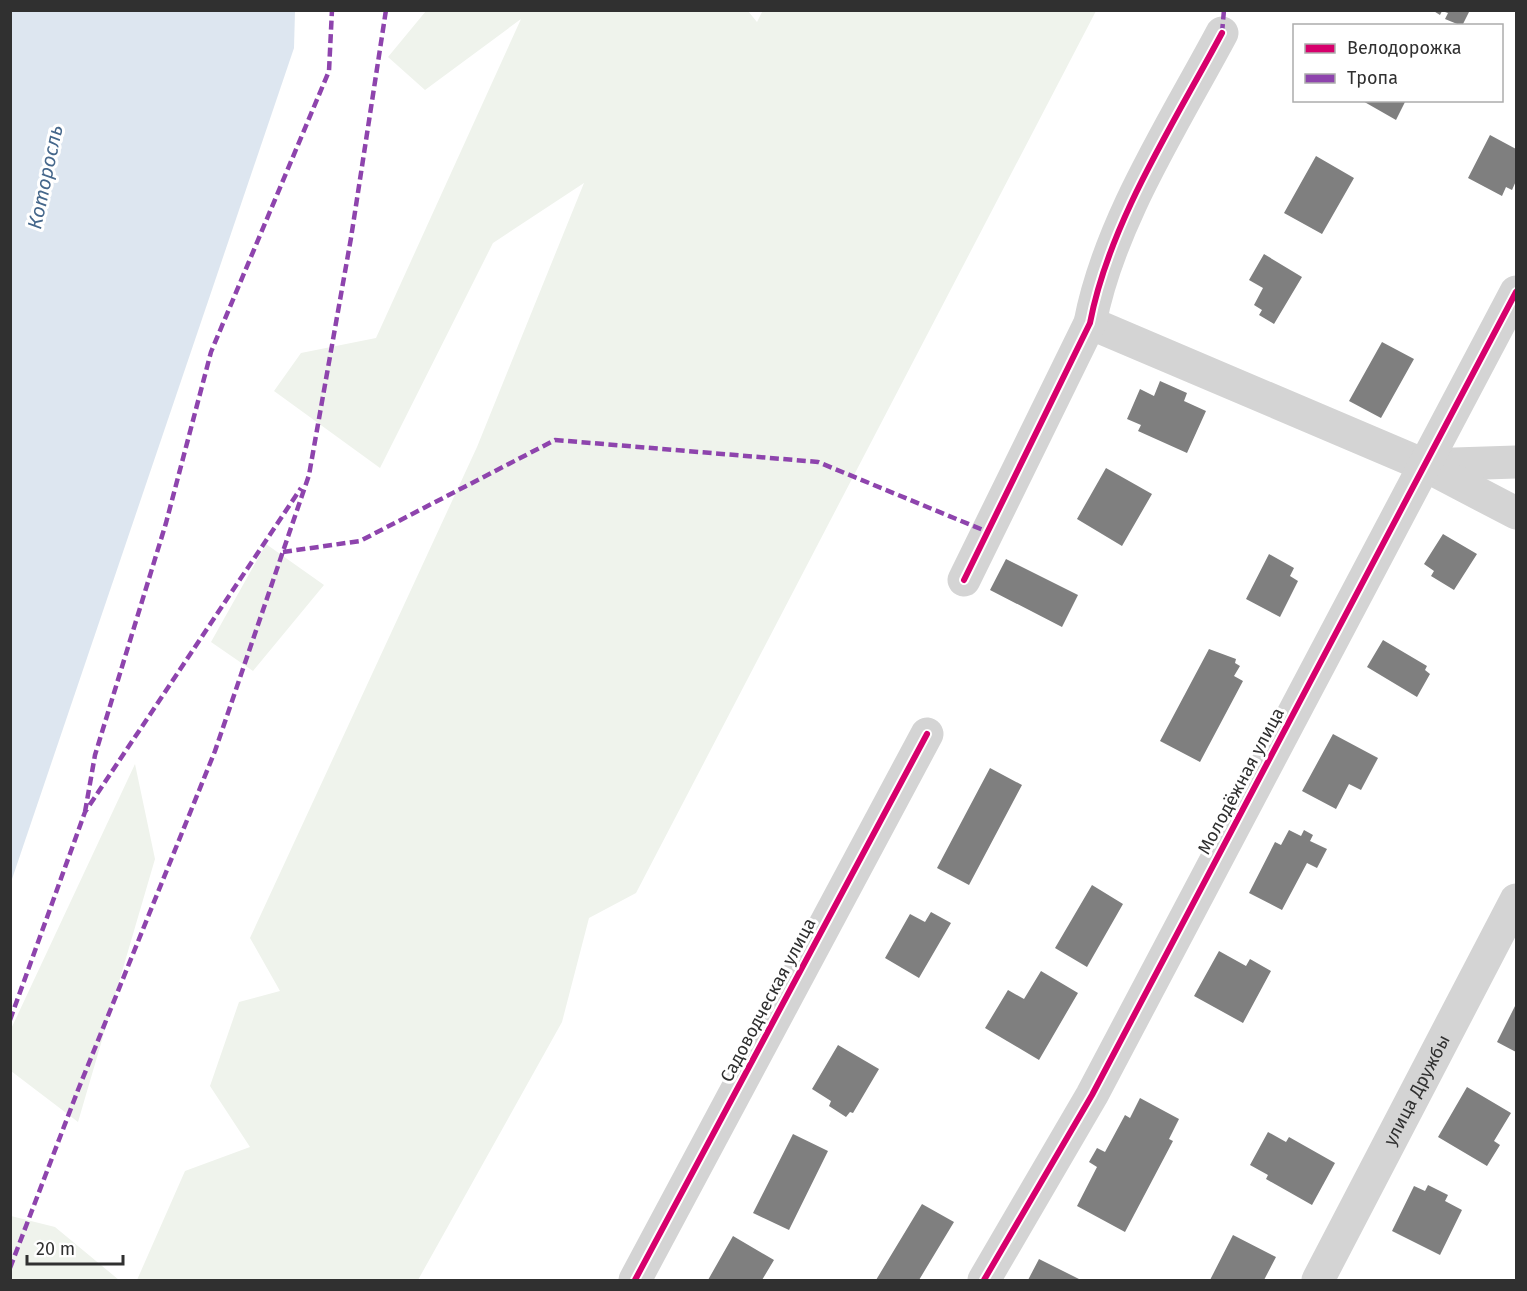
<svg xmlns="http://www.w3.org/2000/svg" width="1527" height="1291" font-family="'Fira Sans',sans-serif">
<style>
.green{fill:#eff3ec}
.water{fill:#dde6f0}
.building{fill:#7f7f7f}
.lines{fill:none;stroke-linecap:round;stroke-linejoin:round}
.minor{stroke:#d4d4d4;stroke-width:33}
.quiet{stroke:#8e44ad;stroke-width:4.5;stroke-dasharray:9 4.5;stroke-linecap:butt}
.cycleway-casing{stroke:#fff;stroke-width:10}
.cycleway{stroke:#d6006c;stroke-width:6}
.labels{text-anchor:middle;stroke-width:6;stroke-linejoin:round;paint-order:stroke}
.street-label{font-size:18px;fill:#303030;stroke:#fff}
.water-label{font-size:20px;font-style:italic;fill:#45678b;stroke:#fff}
</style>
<rect width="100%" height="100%" fill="#fff"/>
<!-- green -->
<path class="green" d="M 748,11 L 757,22 L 763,10 L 1096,11 L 636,893 L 589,918 L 562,1022 L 418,1280 L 137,1280 L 185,1171 L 250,1147 L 210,1086 L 239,1002 L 280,991 L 250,938 L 477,447 L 584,183 L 493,243 L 380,468 L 274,391 L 301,353 L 376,338 L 521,19 L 425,90 L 388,57 L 426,11 Z
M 266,544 L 324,585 L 253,671 L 211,642 Z
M 135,764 L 155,859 L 78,1122 L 11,1071 L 11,1029 Z
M 11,1216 L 55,1227 L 119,1280 L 11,1280 Z"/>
<!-- water -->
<path class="water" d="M 11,10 L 295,11 L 294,48 L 11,882 Z"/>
<!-- building -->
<path class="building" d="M 1432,10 L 1470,10 L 1462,26 L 1445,19 L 1448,13 L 1442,11 L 1440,15 Z
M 1361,100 L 1406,100 L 1396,120 Z
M 1490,135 L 1516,149 L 1516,181 L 1512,190 L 1506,187 L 1502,196 L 1468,178 Z
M 1316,156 L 1354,178 L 1322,234 L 1284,213 Z
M 1264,254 L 1302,277 L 1274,324 L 1259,315 L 1262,310 L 1254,305 L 1263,288 L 1249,280 Z
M 1382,342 L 1414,359 L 1381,418 L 1349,401 Z
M 1160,381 L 1187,393 L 1184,401 L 1206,411 L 1187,453 L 1138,431 L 1141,425 L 1127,419 L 1140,389 L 1154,396 Z
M 1106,468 L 1152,494 L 1122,546 L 1077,519 Z
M 1443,534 L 1477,554 L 1454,590 L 1431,576 L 1434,571 L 1424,564 Z
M 1269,554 L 1294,568 L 1290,576 L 1298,581 L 1280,617 L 1246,599 Z
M 1006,559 L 1078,595 L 1062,627 L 990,590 Z
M 1383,640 L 1427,666 L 1425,670 L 1430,674 L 1417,697 L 1367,667 Z
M 1209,649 L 1236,659 L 1235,663 L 1240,666 L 1234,676 L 1243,681 L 1200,762 L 1160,741 Z
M 1333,734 L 1378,758 L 1361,790 L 1349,784 L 1336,809 L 1302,791 Z
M 990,768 L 1022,785 L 969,885 L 937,868 Z
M 1289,830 L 1301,836 L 1304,830 L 1313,835 L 1310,841 L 1327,849 L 1317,868 L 1307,863 L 1282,910 L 1249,893 L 1275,842 L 1281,845 Z
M 1092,885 L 1123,904 L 1087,967 L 1055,948 Z
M 931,912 L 951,923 L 919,978 L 885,958 L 910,914 L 925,922 Z
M 1219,951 L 1246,966 L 1250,959 L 1271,971 L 1243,1023 L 1194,996 Z
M 1041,971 L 1078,993 L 1039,1060 L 985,1028 L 1008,990 L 1024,999 Z
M 1516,1004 L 1516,1052 L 1497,1042 Z
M 838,1045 L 879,1069 L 853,1113 L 850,1112 L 846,1117 L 829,1106 L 831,1101 L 812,1089 Z
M 1467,1087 L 1511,1113 L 1494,1141 L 1500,1145 L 1487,1166 L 1438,1137 Z
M 1140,1098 L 1179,1119 L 1169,1139 L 1173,1141 L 1125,1232 L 1077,1206 L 1097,1167 L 1089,1162 L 1097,1148 L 1105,1152 L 1125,1115 L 1130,1118 Z
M 1268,1132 L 1286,1142 L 1289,1137 L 1335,1163 L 1312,1205 L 1266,1179 L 1268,1175 L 1250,1165 Z
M 793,1134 L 828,1151 L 789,1230 L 753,1213 Z
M 1428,1185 L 1448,1195 L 1445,1201 L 1462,1210 L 1440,1255 L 1392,1231 L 1414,1186 L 1425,1191 Z
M 922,1204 L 954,1222 L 919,1280 L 876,1280 Z
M 1233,1235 L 1276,1257 L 1264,1280 L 1210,1280 Z
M 733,1236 L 774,1260 L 762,1280 L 708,1280 Z
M 1039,1259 L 1081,1280 L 1028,1280 Z"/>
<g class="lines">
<!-- minor -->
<g class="minor">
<path d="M 1090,323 L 1424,465 L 1516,462"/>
<path d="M 1428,467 L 1516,513"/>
<path d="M 964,580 L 1090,323 C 1109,223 1174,123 1222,33"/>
<path d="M 635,1280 L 927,734"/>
<path d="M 984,1280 L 1092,1095 L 1516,292"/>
<path id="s1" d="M 1318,1280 L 1516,900"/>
</g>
<!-- quiet -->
<path class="quiet" d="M 1222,33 L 1224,10
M 283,552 L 360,541 L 555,440 L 818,462 L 988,532
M 85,812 L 95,755 L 166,523 L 211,352 L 329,71 L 332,10
M 10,1020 L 85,812 L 301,488
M 10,1268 L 78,1090 L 215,751 L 309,475 L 351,238 L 386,10"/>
<!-- cycleway casing -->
<g class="cycleway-casing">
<path id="cycleway" d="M 964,580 L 1090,323 C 1109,223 1174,123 1222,33
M 635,1280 L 927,734
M 984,1280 L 1092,1095 L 1516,292"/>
</g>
<!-- cycleway -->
<use href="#cycleway" class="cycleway"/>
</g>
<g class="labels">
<!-- street labels -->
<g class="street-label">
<text transform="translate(1241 781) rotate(-62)" y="6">Молодёжная улица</text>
<text transform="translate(768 1000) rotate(-62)" y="6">Садоводческая улица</text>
<text dy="6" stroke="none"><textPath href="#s1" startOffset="214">улица Дружбы</textPath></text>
</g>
<!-- water labels -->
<g class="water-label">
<text transform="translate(45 177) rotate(-78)" y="7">Которосль</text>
</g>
</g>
<!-- border -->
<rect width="1527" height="1291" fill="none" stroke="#303030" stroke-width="24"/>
<!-- legend -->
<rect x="1293" y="24" width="210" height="78" fill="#ffffff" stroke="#acacac" stroke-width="1.5"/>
<rect x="1305" y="44" width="30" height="9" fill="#d6006c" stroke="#acacac" stroke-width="1.5"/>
<text x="1347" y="54" font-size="18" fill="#303030">Велодорожка</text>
<rect x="1305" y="74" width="30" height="9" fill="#8e44ad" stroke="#acacac" stroke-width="1.5"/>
<text x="1347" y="84" font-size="18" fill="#303030">Тропа</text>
<!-- scale -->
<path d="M27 1255v9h96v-9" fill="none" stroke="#303030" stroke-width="3"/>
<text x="36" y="1255" font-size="18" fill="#303030" stroke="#ffffff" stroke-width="4.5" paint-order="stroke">20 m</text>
</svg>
